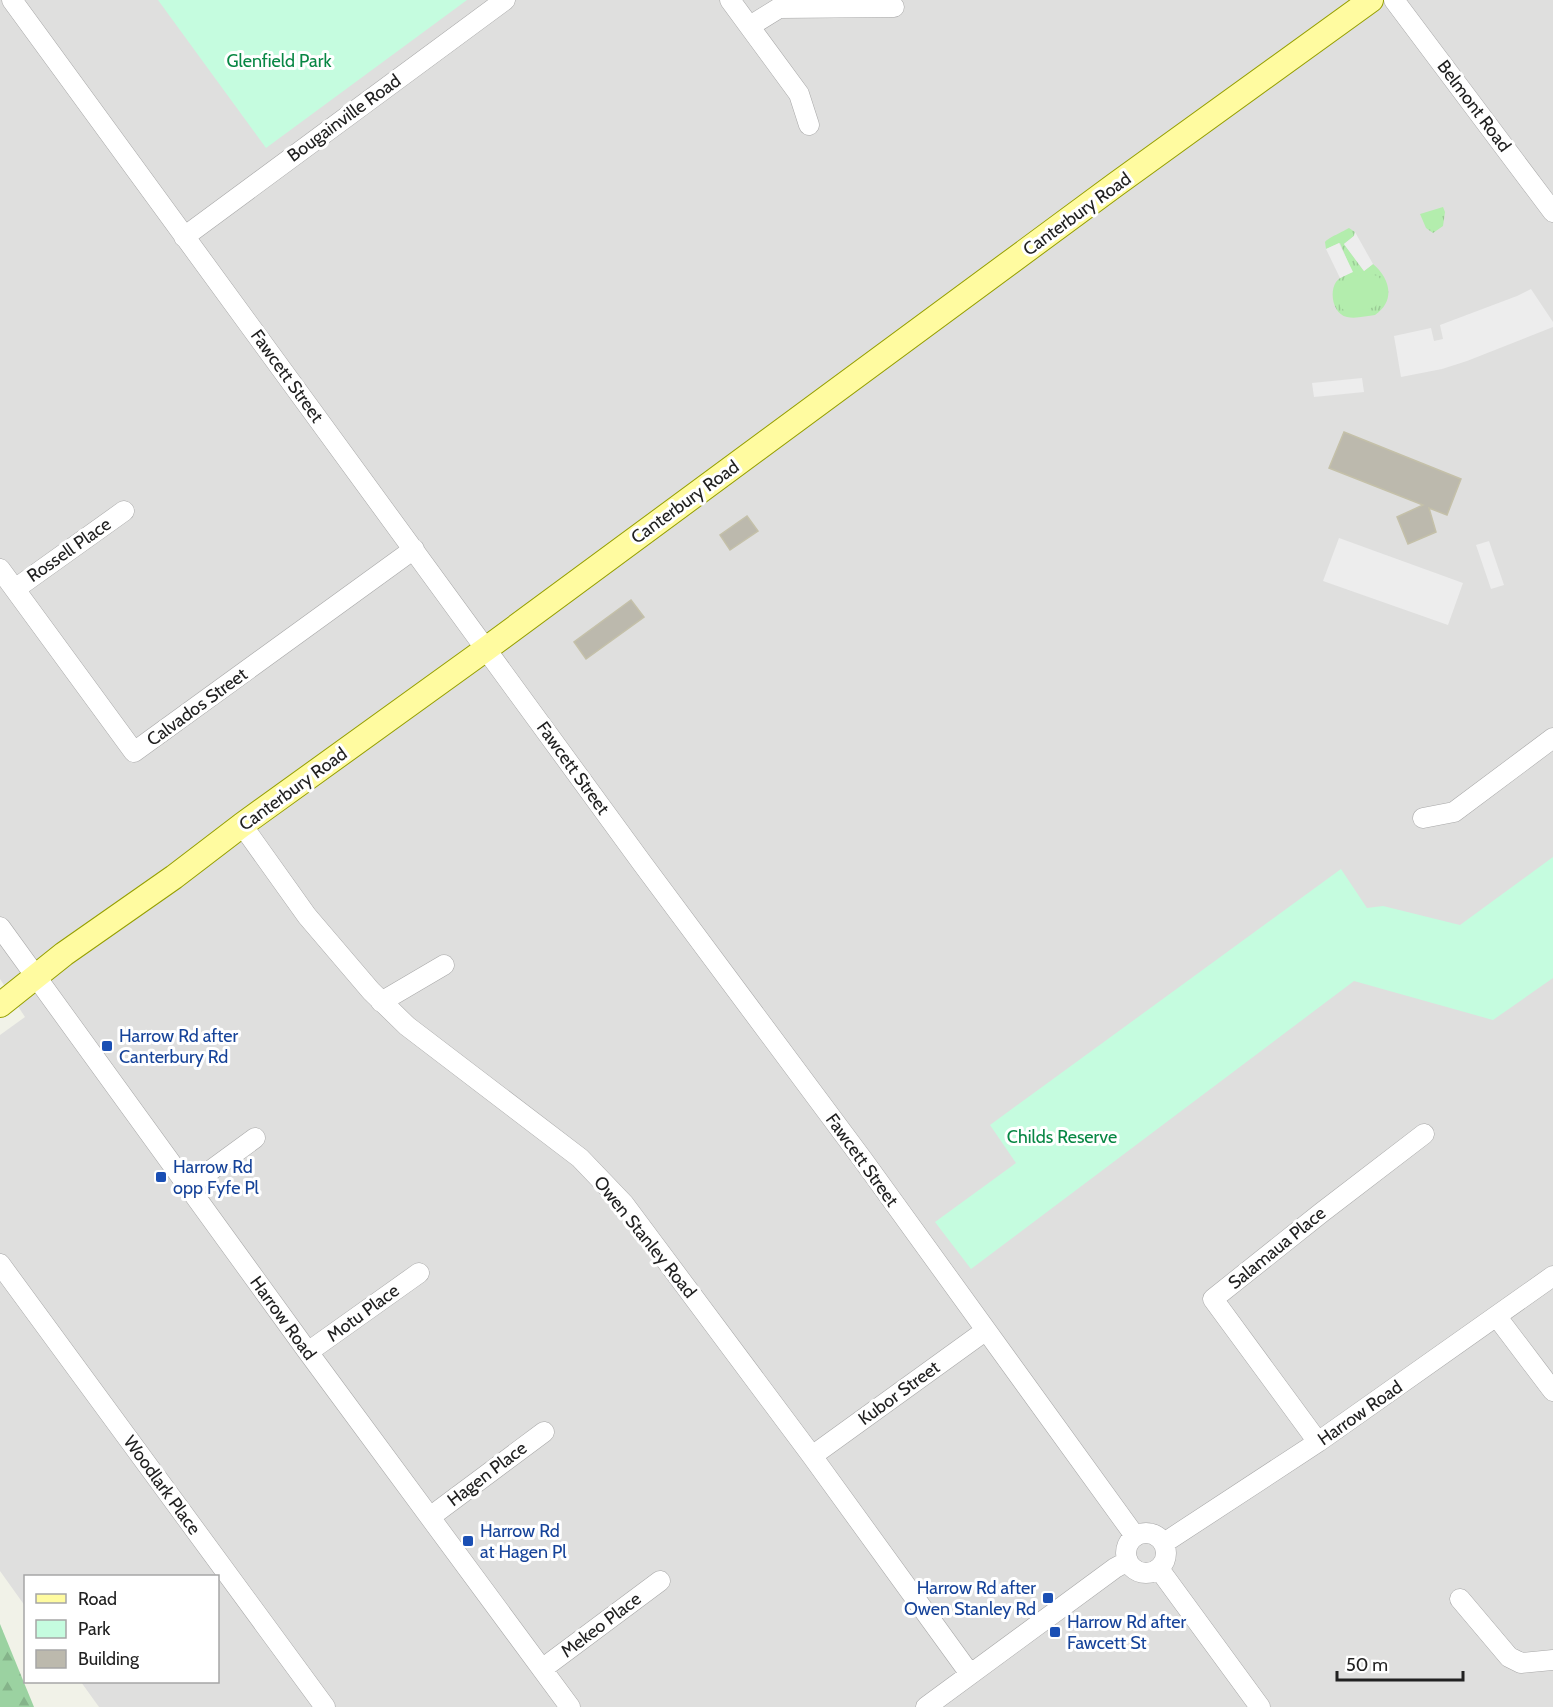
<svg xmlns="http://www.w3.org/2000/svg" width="1553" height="1707" font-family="Cabin,sans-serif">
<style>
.residential{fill:#dfdfde}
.grass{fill:url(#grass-tufts)}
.forest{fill:url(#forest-firs)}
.park{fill:#c5fcdf}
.garden{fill:#b3edad}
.parking{fill:#ededed}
.building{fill:#bcb9ad;stroke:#c4c0a9;stroke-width:1.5}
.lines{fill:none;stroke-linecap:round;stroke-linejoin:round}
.minor-casing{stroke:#a8a8a8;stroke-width:21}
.major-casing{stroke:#959f00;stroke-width:26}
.minor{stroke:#fff;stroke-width:20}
.major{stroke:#fffba0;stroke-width:24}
.transit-dot{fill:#1a4fb4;stroke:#fff;stroke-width:2}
.labels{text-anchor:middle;stroke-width:6;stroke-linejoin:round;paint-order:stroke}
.park-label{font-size:18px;fill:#088744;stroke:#fff}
.street-label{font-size:18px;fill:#212121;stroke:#fff}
.transit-label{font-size:18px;fill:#164399;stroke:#fff;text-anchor:start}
</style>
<defs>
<pattern id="grass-tufts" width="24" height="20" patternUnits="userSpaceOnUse" patternTransform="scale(1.5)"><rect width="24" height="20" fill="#b3edad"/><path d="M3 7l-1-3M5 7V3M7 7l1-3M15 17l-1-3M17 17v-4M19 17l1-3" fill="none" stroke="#9acb95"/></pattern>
<pattern id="forest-firs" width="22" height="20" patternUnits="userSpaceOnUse" patternTransform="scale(1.5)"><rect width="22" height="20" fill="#9bd2a1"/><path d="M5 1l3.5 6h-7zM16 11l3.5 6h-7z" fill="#85b48a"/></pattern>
</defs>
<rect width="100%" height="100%" fill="#f1f2e8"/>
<!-- residential -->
<path class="residential" d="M 0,0 L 1553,0 L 1553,1707 L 99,1707 L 81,1682 L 218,1682 L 218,1576 L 26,1576 L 25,1606 L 0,1571 L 0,1035 L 25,1017 L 0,979 Z"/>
<!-- grass -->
<path class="grass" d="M 1443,207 L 1445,212 L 1443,226 L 1433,233 L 1426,228 L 1420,214 Z
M 1349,228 L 1355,232 L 1354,236 L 1344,244 L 1364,271 L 1373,264 C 1390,278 1396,301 1375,315 C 1367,316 1355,319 1347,317 C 1333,314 1329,292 1336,282 C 1340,277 1347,274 1352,272 L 1340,243 L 1326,249 L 1325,242 C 1328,238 1344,231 1349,228 Z"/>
<!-- forest -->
<path class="forest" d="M 0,1624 L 34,1707 L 0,1707 Z"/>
<!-- park -->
<path class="park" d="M 158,0 L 467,0 L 266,148 Z
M 1553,857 L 1553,978 L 1493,1020 L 1354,981 L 971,1269 L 935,1222 L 1016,1163 L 990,1125 L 1341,869 L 1367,908 L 1383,906 L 1460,925 Z"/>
<!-- garden -->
<path class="garden" d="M 1364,273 L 1378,276 L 1384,284 L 1384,294 L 1375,307 L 1348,313 L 1340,307 L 1338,292 L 1341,283 L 1354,276 Z"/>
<!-- parking -->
<path class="parking" d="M 1355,232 L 1373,264 L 1364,271 L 1344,244 L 1354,236 Z
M 1339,243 L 1353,272 L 1340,278 L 1326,249 Z
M 1531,289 L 1553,322 L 1553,327 L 1467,361 L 1442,369 L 1401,377 L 1394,336 L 1431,328 L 1434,341 L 1443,339 L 1440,325 L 1517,296 Z
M 1362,378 L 1364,392 L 1314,397 L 1312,383 Z
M 1339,538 L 1463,583 L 1448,625 L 1323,581 Z
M 1489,541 L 1504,585 L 1491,589 L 1476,545 Z"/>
<!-- building -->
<path class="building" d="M 1344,432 L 1461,479 L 1447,515 L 1429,508 L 1436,532 L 1408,544 L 1397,517 L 1423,505 L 1329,468 Z
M 747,516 L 758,531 L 730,550 L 720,535 Z
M 631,600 L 644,617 L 586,659 L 574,642 Z"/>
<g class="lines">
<!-- minor casing -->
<g class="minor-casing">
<path id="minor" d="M 12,0 L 642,863 L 863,1160 L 1135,1536
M 730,0 L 799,94 L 809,125
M 1394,0 L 1553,212
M 750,26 L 779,8 L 894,7
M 184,237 L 505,0
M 0,569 L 134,752 L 414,549
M 15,589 L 124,511
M 1423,818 L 1454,812 L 1553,738
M 242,825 L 307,916 L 371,991 L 407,1026 L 580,1158 L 624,1204 L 812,1456 L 970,1674
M 0,927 L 308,1352 L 570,1707
M 381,1002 L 444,965
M 188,1187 L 255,1138
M 0,1264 L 325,1707
M 1497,1317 L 1553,1391
M 308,1352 L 419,1273
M 1318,1442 L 1213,1299 L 1321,1213 L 1424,1134
M 812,1456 L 985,1331
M 430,1517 L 544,1432
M1126 1553a20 20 0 1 1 40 0a20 20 0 1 1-40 0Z
M 1164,1543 L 1318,1442 L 1553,1276
M 1159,1569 L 1260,1707
M 1460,1599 L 1509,1657 L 1521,1663 L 1553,1660
M 542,1669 L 660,1581
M 926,1707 L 1115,1568 L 1128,1561"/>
</g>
<!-- major casing -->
<g class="major-casing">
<path id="major" d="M 0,1005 L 64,954 L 174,877 L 242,825 L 486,649 L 1115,185 L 1371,0"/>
</g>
<!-- minor -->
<use href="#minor" class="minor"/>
<!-- major -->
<use href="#major" class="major"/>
</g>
<!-- markers -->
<g class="transit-dot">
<rect x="101" y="1040" width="12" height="12" rx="3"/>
<rect x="155" y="1171" width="12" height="12" rx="3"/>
<rect x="462" y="1535" width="12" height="12" rx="3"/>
<rect x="1042" y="1592" width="12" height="12" rx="3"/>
<rect x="1049" y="1626" width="12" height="12" rx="3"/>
</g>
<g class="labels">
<!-- park labels -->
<g class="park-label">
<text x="279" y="67">Glenfield Park</text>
<text x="1062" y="1143">Childs Reserve</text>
</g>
<!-- street labels -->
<g class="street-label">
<text transform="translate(1474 106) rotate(53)" y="6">Belmont Road</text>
<text transform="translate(344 118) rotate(-36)" y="6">Bougainville Road</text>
<text transform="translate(1077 214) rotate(-36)" y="6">Canterbury Road</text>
<text transform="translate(287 376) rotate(54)" y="6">Fawcett Street</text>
<text transform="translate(685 502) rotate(-36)" y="6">Canterbury Road</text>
<text transform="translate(69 550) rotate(-35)" y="6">Rossell Place</text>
<text transform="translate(197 707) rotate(-36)" y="6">Calvados Street</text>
<text transform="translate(573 768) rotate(54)" y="6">Fawcett Street</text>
<text transform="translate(293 789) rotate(-36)" y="6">Canterbury Road</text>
<text transform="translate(862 1160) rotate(54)" y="6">Fawcett Street</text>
<text transform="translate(645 1237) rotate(51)" y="6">Owen Stanley Road</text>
<text transform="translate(1277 1248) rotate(-39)" y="6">Salamaua Place</text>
<text transform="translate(363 1313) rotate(-36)" y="6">Motu Place</text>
<text transform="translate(283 1318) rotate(54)" y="6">Harrow Road</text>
<text transform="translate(899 1393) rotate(-36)" y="6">Kubor Street</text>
<text transform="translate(1360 1413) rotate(-35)" y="6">Harrow Road</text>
<text transform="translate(487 1474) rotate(-37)" y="6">Hagen Place</text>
<text transform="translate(162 1485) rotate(54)" y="6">Woodlark Place</text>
<text transform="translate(601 1625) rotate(-37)" y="6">Mekeo Place</text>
</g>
<!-- transit labels -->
<g class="transit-label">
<text x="119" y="1042">Harrow Rd after<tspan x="119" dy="21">Canterbury Rd</tspan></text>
<text x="173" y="1173">Harrow Rd<tspan x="173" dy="21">opp Fyfe Pl</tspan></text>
<text x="480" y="1537">Harrow Rd<tspan x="480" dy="21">at Hagen Pl</tspan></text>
<text x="1036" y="1594" text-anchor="end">Harrow Rd after<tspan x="1036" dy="21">Owen Stanley Rd</tspan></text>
<text x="1067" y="1628">Harrow Rd after<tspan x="1067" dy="21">Fawcett St</tspan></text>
</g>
</g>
<!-- legend -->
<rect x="24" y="1575" width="195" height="108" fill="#ffffff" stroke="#a6a6a6" stroke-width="1.5"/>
<rect x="36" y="1594" width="30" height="9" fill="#fffba0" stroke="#a6a6a6" stroke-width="1.5"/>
<text x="78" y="1605" font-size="18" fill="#212121">Road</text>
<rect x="36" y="1620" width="30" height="18" fill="#c5fcdf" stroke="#a6a6a6" stroke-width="1.5"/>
<text x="78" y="1635" font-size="18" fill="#212121">Park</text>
<rect x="36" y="1650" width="30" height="18" fill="#bcb9ad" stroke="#a6a6a6" stroke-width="1.5"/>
<text x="78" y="1665" font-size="18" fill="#212121">Building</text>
<!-- scale -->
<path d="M1337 1671v9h126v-9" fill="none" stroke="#212121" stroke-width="3"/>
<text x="1346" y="1671" font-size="18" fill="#212121" stroke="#ffffff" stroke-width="4.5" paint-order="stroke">50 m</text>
</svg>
